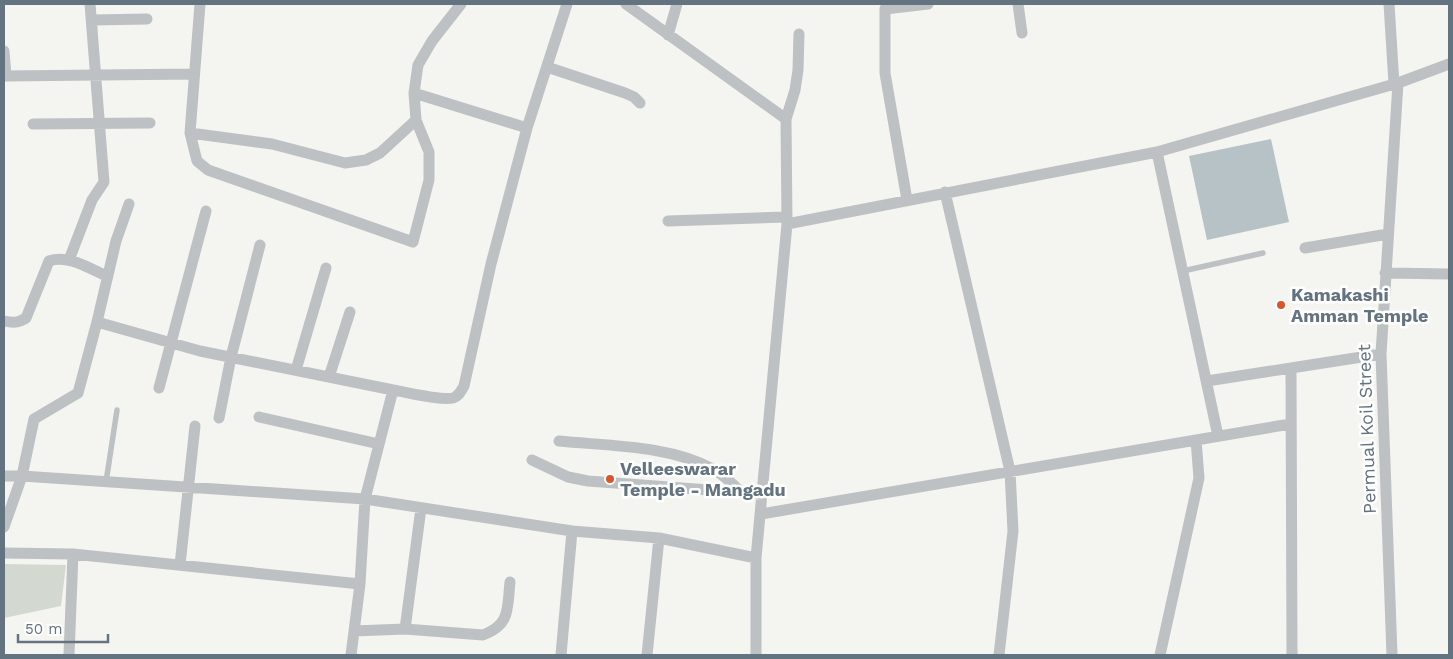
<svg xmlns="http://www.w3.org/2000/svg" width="1453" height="659" font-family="'Work Sans',sans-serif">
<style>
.green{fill:#d3d9d0}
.water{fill:#b7c2c7}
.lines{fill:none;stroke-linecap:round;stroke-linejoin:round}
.lane{stroke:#bdc1c4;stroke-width:5.5}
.street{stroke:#bdc1c4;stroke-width:11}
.poi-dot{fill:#db5529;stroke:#fff;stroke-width:2}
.labels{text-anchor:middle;stroke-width:5;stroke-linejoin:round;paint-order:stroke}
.poi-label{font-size:18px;font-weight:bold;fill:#647380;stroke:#fff;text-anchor:start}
.street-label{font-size:18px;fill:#647380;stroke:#fff}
</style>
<rect width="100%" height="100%" fill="#f4f4f0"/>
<!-- green -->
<path class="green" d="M 4,564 L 66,565 L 61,606 L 4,618 Z"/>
<!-- water -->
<path class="water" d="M 1271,139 L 1289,222 L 1207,240 L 1189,156 Z"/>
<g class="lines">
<!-- lane -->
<path class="lane" d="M 1183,271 L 1263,253
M 106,482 L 117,410"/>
<!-- street -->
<path class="street" d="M 200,4 L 190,133 L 197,161 L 208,170 L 413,242 L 429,180 L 429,152 L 416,120 L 414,93
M 461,4 L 432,41 L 418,65 L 414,93 L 527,128
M 626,4 L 786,119 L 787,224 L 1157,152 L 1398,83 L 1449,64
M 1018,4 L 1022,33
M 1389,4 L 1394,84
M 92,20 L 147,19
M 668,35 L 677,4
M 4,51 L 6,76
M 547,67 L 625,93 L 634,97 L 640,103
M 4,76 L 194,74
M 786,119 L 795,90 L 798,70 L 799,34
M 33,124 L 150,123
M 190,133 L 272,144 L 345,163 L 366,160 L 380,153 L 416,120
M 1157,152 L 1218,436
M 945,192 L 1010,471 L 1013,531 L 999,655
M 907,200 L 885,73 L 885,9 L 928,4
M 668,221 L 786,217
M 1305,248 L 1388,234
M 69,260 L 92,200 L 104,182 L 90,4
M 1385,273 L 1449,274
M 4,321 C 13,323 18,323 26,318 L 49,261 C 68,254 90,269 107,276
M 97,322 L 200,351 L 393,390 L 365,499 L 360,584 L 351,655
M 296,370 L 326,268
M 329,377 L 350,312
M 1207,381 L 1291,368
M 159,388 L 206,211
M 393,390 C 406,392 442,401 453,398 C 459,396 461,391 464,386 L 491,264 L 527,128 L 567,4
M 259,417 L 379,444
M 219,418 L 231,357 L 260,245
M 559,441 C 608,446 669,445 713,469 C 724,475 733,484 742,493
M 532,460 L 568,477 L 588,481 L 763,494
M 4,476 L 22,476 L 34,419 L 78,393 L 97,322 L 116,241 L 129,204
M 761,514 L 1290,424
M 4,527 L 22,476 L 365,499 L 572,531 L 659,538 L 756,558
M 4,553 L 73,554
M 180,565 L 195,426
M 405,629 L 421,508
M 354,631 L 405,629 L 483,635 C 511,624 507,609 510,582
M 69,655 L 73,554 L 360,584
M 561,655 L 572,531
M 647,655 L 659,538
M 756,655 L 756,558 L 787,224
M 1160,655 L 1199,478 L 1196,440
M 1292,655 L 1291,368 L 1381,354
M 1392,655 L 1381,354 L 1398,83"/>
</g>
<!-- markers -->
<g class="poi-dot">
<circle cx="1281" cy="305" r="5"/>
<circle cx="610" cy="479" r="5"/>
</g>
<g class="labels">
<!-- poi labels -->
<g class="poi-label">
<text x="1291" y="301">Kamakashi<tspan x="1291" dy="21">Amman Temple</tspan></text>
<text x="620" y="475">Velleeswarar<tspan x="620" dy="21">Temple - Mangadu</tspan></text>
</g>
<!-- street labels -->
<g class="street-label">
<text transform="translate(1367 429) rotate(-92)" y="6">Permual Koil Street</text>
</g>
</g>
<!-- border -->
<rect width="1453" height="659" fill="none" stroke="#647380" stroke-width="10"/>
<!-- scale -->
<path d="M18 634v8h90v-8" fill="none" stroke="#647380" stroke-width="2.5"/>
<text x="25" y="634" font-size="15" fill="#647380" stroke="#ffffff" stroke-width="4" paint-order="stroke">50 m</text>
</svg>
